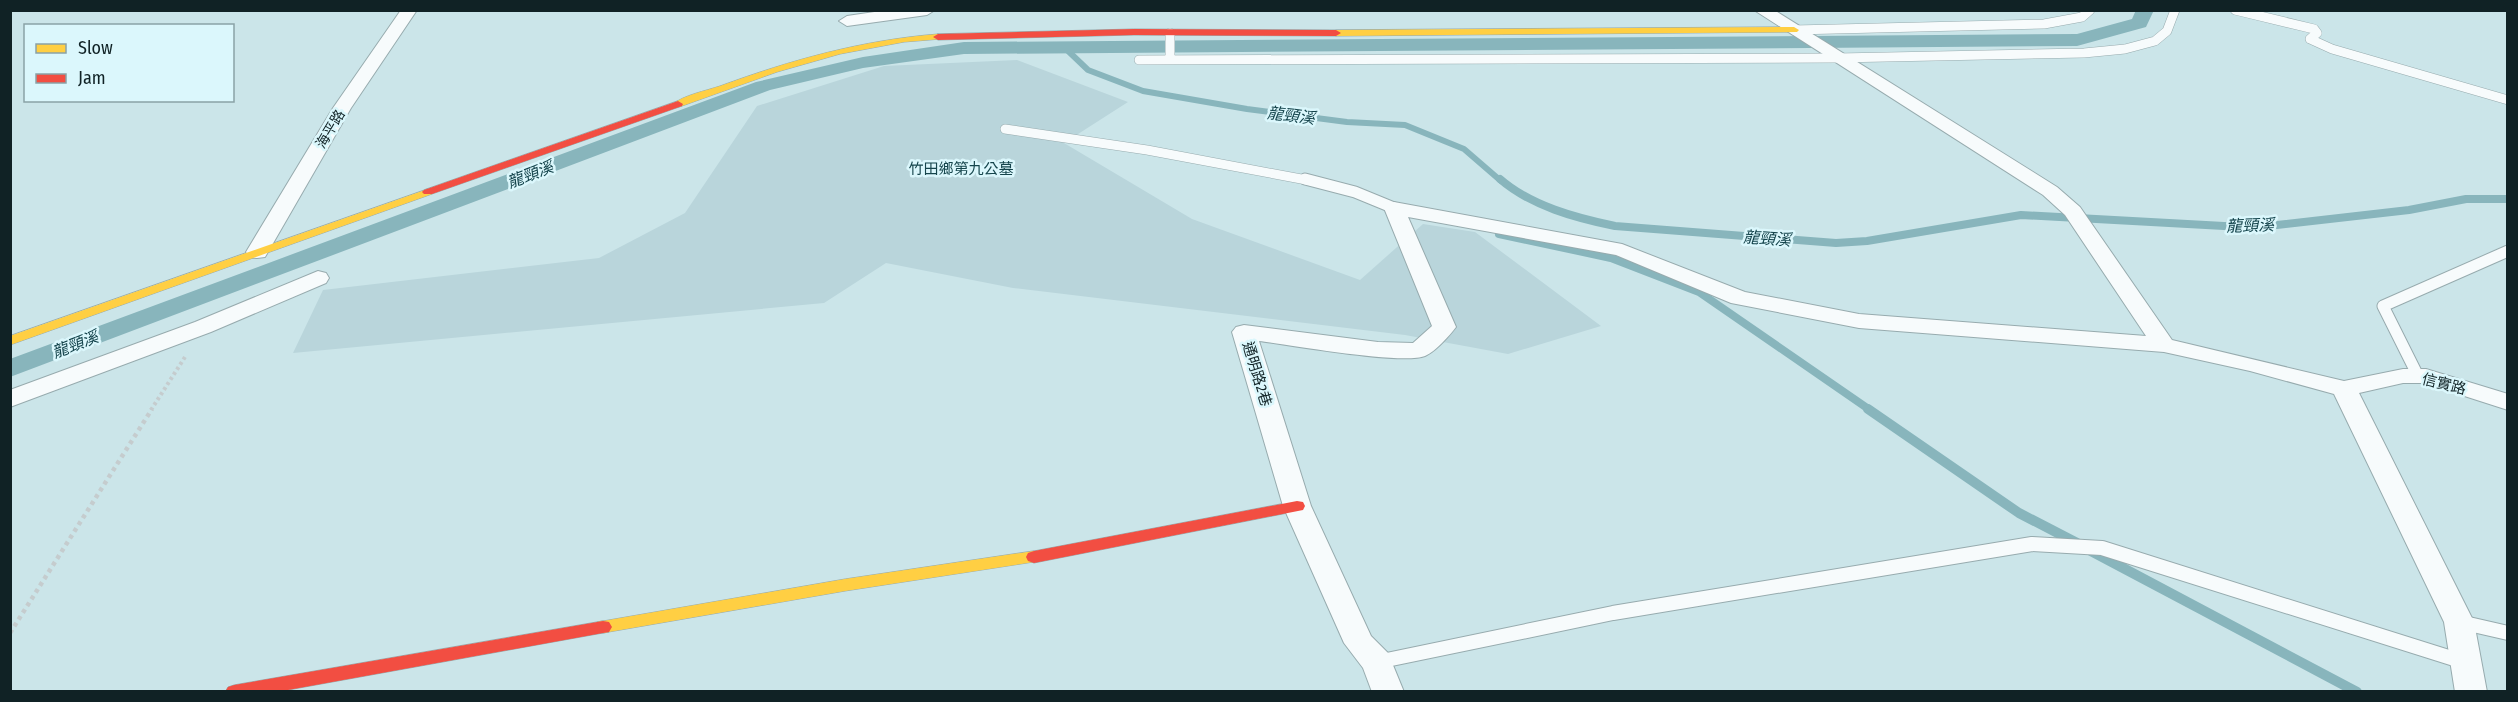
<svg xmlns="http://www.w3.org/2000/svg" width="2518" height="702" font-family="'Fira Sans Condensed','Noto Sans TC',sans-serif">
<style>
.green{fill:#b9d5db}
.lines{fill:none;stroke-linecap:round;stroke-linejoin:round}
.stream-far2{stroke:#88b5bc;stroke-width:6}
.stream-far1{stroke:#88b5bc;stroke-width:8}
.stream{stroke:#88b5bc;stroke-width:10}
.canal{fill:#88b5bc;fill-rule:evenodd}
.lane-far2-casing{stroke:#97abae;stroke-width:10}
.lane-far1-casing{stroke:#97abae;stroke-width:13}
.lane-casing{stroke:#97abae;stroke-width:16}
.street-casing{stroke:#97abae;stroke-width:2}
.slow-casing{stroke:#97abae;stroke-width:1}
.jam-casing{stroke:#97abae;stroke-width:1}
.path-far1{stroke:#c5ccce;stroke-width:4;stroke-dasharray:3 3;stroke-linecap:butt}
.path{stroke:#c5ccce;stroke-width:4.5;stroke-dasharray:4 4;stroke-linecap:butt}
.lane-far2{stroke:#f7fbfc;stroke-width:9}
.lane-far1{stroke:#f7fbfc;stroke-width:11}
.lane{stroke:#f7fbfc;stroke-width:14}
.street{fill:#f7fbfc;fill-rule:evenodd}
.slow{fill:#ffcf43;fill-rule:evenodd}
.jam{fill:#f24e42;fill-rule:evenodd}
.labels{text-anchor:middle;stroke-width:5;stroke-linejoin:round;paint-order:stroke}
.far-street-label{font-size:14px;fill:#102225;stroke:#dbf7fc}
.park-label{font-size:15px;fill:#15454c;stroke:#dbf7fc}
.street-label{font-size:15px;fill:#102225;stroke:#dbf7fc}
.water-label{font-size:16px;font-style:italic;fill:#12424a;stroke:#dbf7fc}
</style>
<rect width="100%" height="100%" fill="#cbe5e9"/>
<!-- green -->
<path class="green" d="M 1017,60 L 1128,102 L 1064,143 L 1192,219 L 1360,280 L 1423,224 L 1475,232 L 1601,326 L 1508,354 L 1405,335 L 1013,288 L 886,263 L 824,303 L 293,353 L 323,290 L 599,258 L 685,213 L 757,106 L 884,66 Z"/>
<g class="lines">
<!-- stream-far2 -->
<path class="stream-far2" d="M 1065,48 L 1088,70 L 1143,91 L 1247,109 L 1347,122 L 1405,125 L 1464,149 L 1501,181"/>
<!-- stream-far1 -->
<path class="stream-far1" d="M 1500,179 C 1531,206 1576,218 1615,226 L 1836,243 L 1867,241 L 2021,215 L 2224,226 L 2277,225 L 2409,210 L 2466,199 L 2508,199
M 1499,234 L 1611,258 L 1699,292 L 1870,410"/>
<!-- stream -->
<path class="stream" d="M 1868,409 L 2019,513 L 2077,543
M 2091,551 L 2357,692"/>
<!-- canal -->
<path class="canal" d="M 2136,10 L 2154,10 L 2146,27 L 2077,46 L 964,54 L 863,68 L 770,90 L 10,377 L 10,359 L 756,82 L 863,57 L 964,42 L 2077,34 L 2132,19 Z"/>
<!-- lane-far2 casing -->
<g class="lane-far2-casing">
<path id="lane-far2" d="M 2235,10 L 2314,29 L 2317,33 L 2310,39 L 2332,49 L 2508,100
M 1794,30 L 2044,24 L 2082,17 L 2090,10
M 1170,33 L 1170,59
M 1139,60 L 1838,58 L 2084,53 L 2125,49 L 2155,41 L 2167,31 L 2175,10
M 1005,129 L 1147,150 L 1312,181"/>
</g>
<!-- lane-far1 casing -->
<g class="lane-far1-casing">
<path id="lane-far1" d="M 1305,179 L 1355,192 L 1394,208
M 2418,376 L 2383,306 L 2508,251"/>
</g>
<!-- lane casing -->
<g class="lane-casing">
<path id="lane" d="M 2460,622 L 2508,633
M 1377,662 L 1613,613 L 2032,544 L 2102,548 L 2464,662"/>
</g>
<!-- street casing -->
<g class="street-casing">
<path id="street" d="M 401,10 L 417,10 L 351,108 L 268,252 L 265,257 L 257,258 L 249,257 L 246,252 L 333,108 Z
M 888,10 L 935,10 L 927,15 L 847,26 L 839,21 L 847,16 Z
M 1754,10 L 1774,10 L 2057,187 L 2080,207 L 2172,340 L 2344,381 L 2403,369 L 2426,369 L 2508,394 L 2508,410 L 2424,383 L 2403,383 L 2359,393 L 2474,622 L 2487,692 L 2455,692 L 2444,622 L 2334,394 L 2250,371 L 2164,352 L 1859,328 L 1731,303 L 1616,255 L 1408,217 L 1456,327 C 1449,336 1436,351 1425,356 C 1402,365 1290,345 1259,341 L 1311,506 L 1371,636 L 1388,653 L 1404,692 L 1372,692 L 1363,668 L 1344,643 L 1283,506 L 1232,332 L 1236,327 L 1244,325 L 1378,342 L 1413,343 L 1432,326 L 1384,208 L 1387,204 L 1394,202 L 1622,244 L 1745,292 L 1859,314 L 2146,336 L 2065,215 L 2043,195 Z
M 318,271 L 326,273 L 329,278 L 326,283 L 211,332 L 10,407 L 10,390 L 195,322 Z"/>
</g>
<!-- slow casing -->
<g class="slow-casing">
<path id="slow" d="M 1794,27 L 1799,30 L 1797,32 L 1336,36 L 1331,33 L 1336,30 Z
M 938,34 L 943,37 L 941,39 L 904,42 L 840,54 L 777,72 L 682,106 L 678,107 L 673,104 C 684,95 705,91 720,86 C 791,60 862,40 938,34 Z
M 428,189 L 434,192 L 432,194 L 10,345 L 10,336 Z
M 1034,551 L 1040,553 L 1042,557 L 1040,561 L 845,591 L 603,633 L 597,632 L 594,627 L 597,622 L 603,621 L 845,579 Z"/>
</g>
<!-- jam casing -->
<g class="jam-casing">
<path id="jam" d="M 1134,29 L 1336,30 L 1341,33 L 1336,36 L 1134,35 L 938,40 L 933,37 L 938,34 Z
M 678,101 L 683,104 L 682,106 L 432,194 L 424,194 L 422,192 L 424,190 Z
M 1297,501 L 1303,502 L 1305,506 L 1303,510 L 1034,563 L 1028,561 L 1026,557 L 1028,553 L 1034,551 Z
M 603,621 L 609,622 L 612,627 L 609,632 L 603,633 L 277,692 L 225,692 L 228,687 L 234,685 Z"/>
</g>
<!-- path-far1 -->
<path class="path-far1" d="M 151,410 L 185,357"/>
<!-- path -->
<path class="path" d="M 10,633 L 152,409"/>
<!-- lane-far2 -->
<use href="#lane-far2" class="lane-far2"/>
<!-- lane-far1 -->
<use href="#lane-far1" class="lane-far1"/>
<!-- lane -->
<use href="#lane" class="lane"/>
<!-- street -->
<use href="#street" class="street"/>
<!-- slow -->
<use href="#slow" class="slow"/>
<!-- jam -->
<use href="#jam" class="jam"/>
</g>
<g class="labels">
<!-- far-street labels -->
<g class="far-street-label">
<text transform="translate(330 129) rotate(-59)" y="5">海平路</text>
</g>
<!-- park labels -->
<g class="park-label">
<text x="961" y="174">竹田鄉第九公墓</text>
</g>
<!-- street labels -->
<g class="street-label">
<text transform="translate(1257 374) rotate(73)" y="5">通明路2巷</text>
<text transform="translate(2444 384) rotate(14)" y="5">信實路</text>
</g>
<!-- water labels -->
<g class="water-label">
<text transform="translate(1291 115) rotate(7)" y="6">龍頸溪</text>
<text transform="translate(530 174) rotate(-21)" y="6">龍頸溪</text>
<text transform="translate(2250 225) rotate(-2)" y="6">龍頸溪</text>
<text transform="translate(1767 238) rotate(4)" y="6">龍頸溪</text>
<text transform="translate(75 344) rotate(-21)" y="6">龍頸溪</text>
</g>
</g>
<!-- border -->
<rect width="2518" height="702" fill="none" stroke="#102225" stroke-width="24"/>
<!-- legend -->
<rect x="24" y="24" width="210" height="78" fill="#dbf7fc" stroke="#8aa2a6" stroke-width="1.5"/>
<rect x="36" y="44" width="30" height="9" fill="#ffcf43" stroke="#8aa2a6" stroke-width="1.5"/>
<text x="78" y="54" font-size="18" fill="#102225">Slow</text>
<rect x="36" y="74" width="30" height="9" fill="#f24e42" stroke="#8aa2a6" stroke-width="1.5"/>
<text x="78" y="84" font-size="18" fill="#102225">Jam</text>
</svg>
